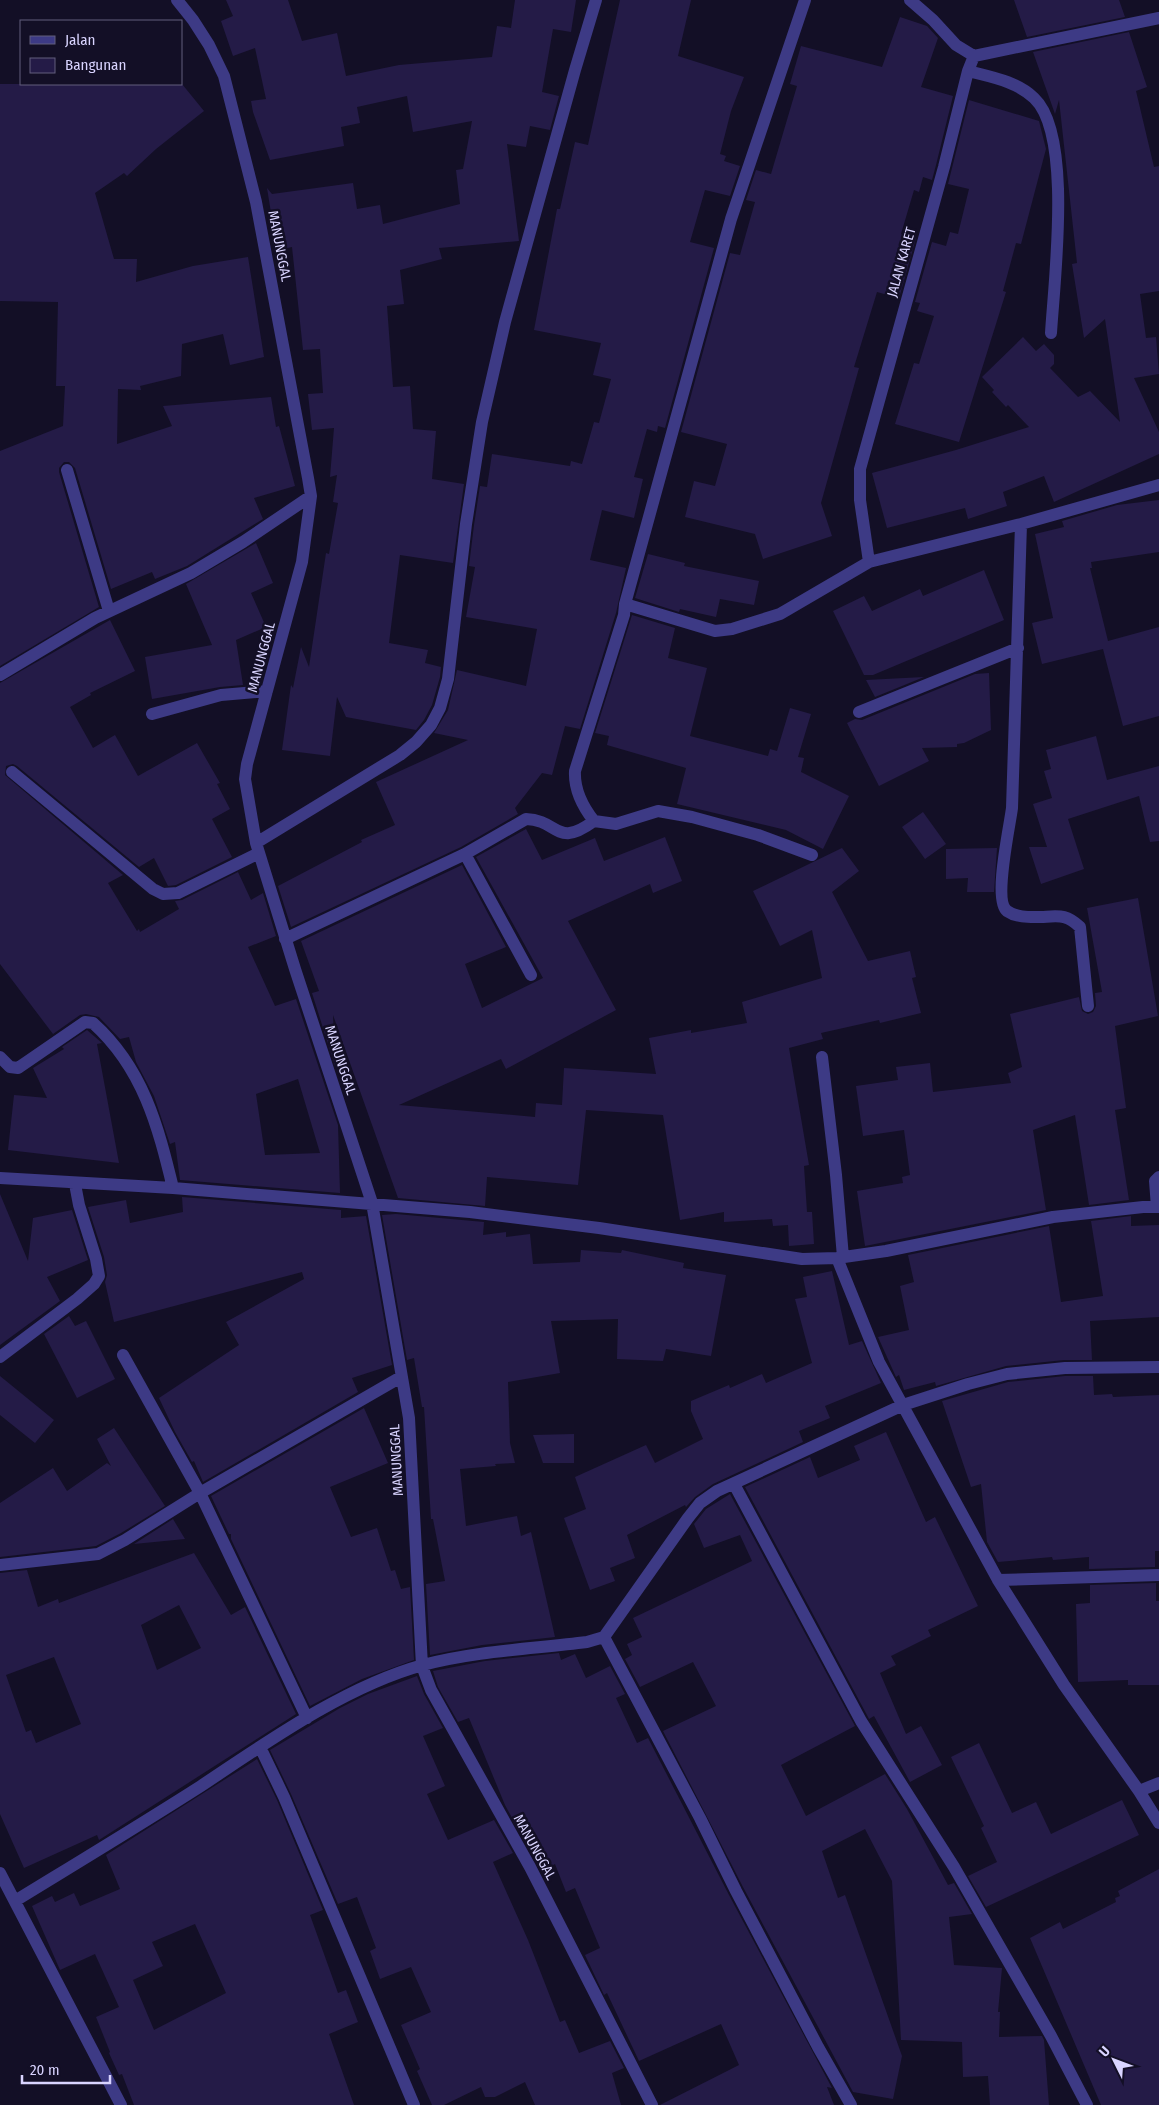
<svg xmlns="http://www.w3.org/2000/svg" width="1159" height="2105" font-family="'Fira Sans Condensed',sans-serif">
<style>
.building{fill:#241b47;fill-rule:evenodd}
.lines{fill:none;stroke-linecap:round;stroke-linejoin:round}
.street{stroke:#3d3a85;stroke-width:12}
.labels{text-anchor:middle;stroke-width:5;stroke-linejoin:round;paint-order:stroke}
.street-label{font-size:14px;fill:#d9d4ff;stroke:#130f26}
</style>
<rect width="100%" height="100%" fill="#130f26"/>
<!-- building -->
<path class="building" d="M 226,0 L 288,0 L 302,41 L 337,33 L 346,76 L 399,65 L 492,57 L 497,26 L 511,28 L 515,0 L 576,0 L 571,32 L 553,29 L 542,92 L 559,96 L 550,130 L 530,126 L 526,147 L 507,144 L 519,241 L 439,248 L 442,259 L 400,270 L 404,304 L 387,306 L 393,387 L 410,386 L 413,429 L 436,431 L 432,479 L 464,484 L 453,563 L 400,555 L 389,643 L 428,650 L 425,663 L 441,667 L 440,677 L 432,705 L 424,720 L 416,730 L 346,717 L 337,697 L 330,756 L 282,750 L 291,685 L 293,688 L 301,647 L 309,667 L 326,553 L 329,554 L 338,503 L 333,502 L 337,475 L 330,477 L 334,428 L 312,430 L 308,394 L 323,393 L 320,349 L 303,350 L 292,247 L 277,250 L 267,188 L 272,194 L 353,183 L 357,209 L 380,205 L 383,224 L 460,204 L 456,170 L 463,169 L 472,121 L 413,132 L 407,96 L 357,107 L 360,123 L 341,127 L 344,146 L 270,160 L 253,112 L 251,101 L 266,99 L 255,48 L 233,56 L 221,21 L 233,16 Z
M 620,0 L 691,0 L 678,56 L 744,77 L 731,111 L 720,154 L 726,156 L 724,161 L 740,166 L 730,196 L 705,190 L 690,242 L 714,248 L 665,428 L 658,426 L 657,432 L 647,429 L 634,477 L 643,479 L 634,518 L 602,510 L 590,560 L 626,568 L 616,613 L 580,729 L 565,726 L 552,775 L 542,773 L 515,808 L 518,814 L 461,847 L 291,927 L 278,886 L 362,842 L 361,840 L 395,825 L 376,782 L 468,740 L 434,733 L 448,710 L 457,670 L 526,686 L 537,629 L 466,617 L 475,567 L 469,566 L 474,525 L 480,486 L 487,487 L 492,454 L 570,466 L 571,461 L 582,464 L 594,422 L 599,423 L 611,379 L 593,375 L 601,343 L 534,330 L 557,209 L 560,209 L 575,142 L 588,145 Z
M 1014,0 L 1119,0 L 1125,17 L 1027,37 Z
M 900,17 L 927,26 L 938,38 L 921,87 L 953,96 L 936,165 L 932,180 L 923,177 L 919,192 L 914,190 L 901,234 L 916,238 L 899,298 L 877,292 L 854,367 L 859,368 L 821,503 L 832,536 L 763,559 L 755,534 L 685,517 L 694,481 L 715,486 L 727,444 L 681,432 L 730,253 L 740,255 L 755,202 L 746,200 L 756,170 L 771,174 L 797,86 L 790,84 L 801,46 L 882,67 Z
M 1129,32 L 1147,87 L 1136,91 L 1154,167 L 1159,166 L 1159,291 L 1140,294 L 1146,338 L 1156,337 L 1159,374 L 1134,378 L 1159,432 L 1159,454 L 1054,502 L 1044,476 L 1003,492 L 1007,506 L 968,519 L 965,508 L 887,528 L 872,473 L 956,450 L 1029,427 L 1008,405 L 1006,407 L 992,392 L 994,390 L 982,377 L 1023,337 L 1036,351 L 1044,344 L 1054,355 L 1054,364 L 1050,368 L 1078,397 L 1090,391 L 1120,422 L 1105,319 L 1084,338 L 1072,264 L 1077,263 L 1059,100 L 1055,114 L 1033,52 Z
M 0,84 L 182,84 L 204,111 L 156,149 L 127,176 L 124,173 L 95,193 L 114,259 L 137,259 L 136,282 L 193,266 L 248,257 L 264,357 L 230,365 L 223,334 L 182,344 L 181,376 L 140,386 L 141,390 L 118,389 L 117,444 L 172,426 L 163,406 L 271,397 L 276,427 L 279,426 L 295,486 L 254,498 L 263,519 L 187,566 L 155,579 L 152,572 L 111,589 L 75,468 L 69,462 L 64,462 L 59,468 L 59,472 L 99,607 L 0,666 L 0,451 L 63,426 L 65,386 L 56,386 L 58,302 L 0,301 Z
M 969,100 L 1039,121 L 1046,149 L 1021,244 L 1016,243 L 1003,291 L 1006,292 L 959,442 L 895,424 L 914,363 L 919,364 L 934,316 L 917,311 L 920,303 L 915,302 L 932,242 L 946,246 L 950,232 L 958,234 L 969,189 L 948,184 Z
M 1159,500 L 1159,552 L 1091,562 L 1092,568 L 1090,568 L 1108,641 L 1159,627 L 1159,716 L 1123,726 L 1103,649 L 1042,664 L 1032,623 L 1053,618 L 1035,534 L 1064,527 L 1062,521 L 1117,505 Z
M 256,543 L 273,583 L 251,593 L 266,627 L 236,640 L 243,685 L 220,687 L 152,699 L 145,657 L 212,645 L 186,584 Z
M 648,554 L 685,563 L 684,566 L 759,581 L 754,605 L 720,599 L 716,617 L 680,609 L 679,612 L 635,598 Z
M 984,570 L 1004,620 L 873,675 L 864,675 L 833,611 L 864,596 L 872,611 L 920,589 L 923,596 Z
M 632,615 L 675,628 L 668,658 L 707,668 L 690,736 L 768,756 L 770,749 L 777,751 L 790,708 L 811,714 L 798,757 L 804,758 L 801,772 L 849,796 L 823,849 L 786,830 L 677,804 L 686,768 L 607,745 L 609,736 L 595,733 Z
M 110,620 L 135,671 L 90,693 L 91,695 L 70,707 L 93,748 L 115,735 L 138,776 L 197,743 L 220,783 L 217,784 L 230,809 L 212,819 L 232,857 L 176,885 L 168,886 L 154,858 L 139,867 L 17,766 L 13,764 L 6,766 L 5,775 L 123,875 L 108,883 L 137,931 L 139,929 L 140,932 L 179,909 L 175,901 L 182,900 L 238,872 L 251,900 L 263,893 L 276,936 L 248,947 L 275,1006 L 296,999 L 338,1125 L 340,1193 L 180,1180 L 175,1142 L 170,1144 L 154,1096 L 136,1062 L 129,1037 L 120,1039 L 99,1017 L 86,1014 L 80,1015 L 53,1034 L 0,964 L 0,683 ZM 298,1079 L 320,1153 L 265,1155 L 256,1094 Z
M 989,673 L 991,730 L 964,743 L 957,744 L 957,747 L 922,748 L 929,761 L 879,786 L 847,723 L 855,719 L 862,720 L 975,674 Z
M 924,677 L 875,697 L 866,680 Z
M 1096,736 L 1107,780 L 1159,766 L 1159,841 L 1150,842 L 1139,796 L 1068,819 L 1084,869 L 1041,884 L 1029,847 L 1047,847 L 1033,804 L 1052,798 L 1044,771 L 1051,769 L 1046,750 Z
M 923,812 L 946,844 L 925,859 L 902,827 Z
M 526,829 L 542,860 L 595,838 L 604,861 L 665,837 L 682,881 L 653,893 L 650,884 L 568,921 L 616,1010 L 506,1069 L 501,1059 L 399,1105 L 535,1117 L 536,1103 L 562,1105 L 564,1068 L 656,1074 L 649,1038 L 691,1030 L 691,1033 L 747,1023 L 742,1002 L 822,978 L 812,930 L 780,946 L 753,891 L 842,848 L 859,871 L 832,892 L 868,961 L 910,951 L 916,977 L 912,978 L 921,1013 L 880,1023 L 879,1020 L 821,1033 L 823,1039 L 789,1048 L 809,1165 L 804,1166 L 807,1212 L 812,1212 L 814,1244 L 789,1246 L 788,1225 L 773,1226 L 772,1219 L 724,1222 L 724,1212 L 680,1220 L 663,1115 L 586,1110 L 578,1185 L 487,1177 L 485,1206 L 398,1198 L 333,1015 L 335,1066 L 312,993 L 319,991 L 301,941 L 462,865 L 506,947 L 465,964 L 482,1008 L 543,978 L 476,857 Z
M 997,848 L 994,892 L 967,892 L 968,878 L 946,879 L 946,849 Z
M 1138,898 L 1158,1016 L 1115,1026 L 1126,1108 L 1115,1110 L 1129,1200 L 1089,1205 L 1075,1115 L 1033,1130 L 1046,1210 L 865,1246 L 857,1191 L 903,1183 L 902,1177 L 910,1175 L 904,1130 L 863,1136 L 856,1086 L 898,1080 L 896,1067 L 930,1063 L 933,1092 L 1011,1083 L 1008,1073 L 1022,1067 L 1010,1014 L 1079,997 L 1082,1011 L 1088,1014 L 1093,1012 L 1096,1006 L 1095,993 L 1102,992 L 1087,908 Z
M 87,1030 L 102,1043 L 97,1044 L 119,1163 L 8,1150 L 14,1095 L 47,1098 L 33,1068 L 64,1049 L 62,1047 Z
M 0,1194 L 28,1261 L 33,1218 L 72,1210 L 88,1260 L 47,1277 L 60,1301 L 0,1345 Z
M 182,1197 L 341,1210 L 341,1218 L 366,1216 L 392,1365 L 352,1378 L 358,1392 L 203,1482 L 194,1461 L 192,1462 L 175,1432 L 159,1398 L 239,1345 L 226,1322 L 304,1279 L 302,1272 L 114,1322 L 105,1282 L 107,1275 L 104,1257 L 88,1207 L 126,1200 L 130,1223 L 183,1212 Z
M 396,1214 L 484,1222 L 483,1235 L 506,1232 L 506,1237 L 530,1234 L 533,1264 L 580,1262 L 581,1250 L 621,1253 L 622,1250 L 684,1263 L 683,1268 L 726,1275 L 711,1356 L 666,1349 L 663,1361 L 617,1359 L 618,1319 L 551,1321 L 560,1373 L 508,1382 L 510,1443 L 515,1463 L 495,1464 L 496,1466 L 460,1469 L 466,1526 L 517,1516 L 521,1536 L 531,1532 L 555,1637 L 482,1645 L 430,1655 L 426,1584 L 445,1581 L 433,1519 L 431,1519 L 424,1407 L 422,1407 L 414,1358 L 407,1360 L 382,1215 Z
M 1131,1216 L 1131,1226 L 1159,1225 L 1159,1317 L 1090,1321 L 1092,1360 L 1064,1360 L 1006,1366 L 936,1386 L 935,1382 L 904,1390 L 899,1375 L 896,1377 L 878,1337 L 909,1330 L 900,1286 L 914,1282 L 908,1255 L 1049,1226 L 1061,1302 L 1103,1296 L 1091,1221 Z
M 832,1271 L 849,1345 L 862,1341 L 881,1383 L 825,1406 L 830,1418 L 799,1431 L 803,1442 L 713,1484 L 695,1497 L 686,1507 L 685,1505 L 627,1535 L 635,1558 L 610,1568 L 615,1581 L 590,1590 L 564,1518 L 586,1509 L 575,1477 L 646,1445 L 655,1463 L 703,1439 L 691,1411 L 691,1401 L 729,1385 L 730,1388 L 762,1374 L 766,1383 L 812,1363 L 795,1299 L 807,1297 L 803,1277 Z
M 69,1316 L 75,1326 L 86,1321 L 115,1379 L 77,1398 L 44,1334 Z
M 0,1376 L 54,1420 L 35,1443 L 0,1415 Z
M 1065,1376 L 1093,1376 L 1094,1395 L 1112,1394 L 1113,1397 L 1159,1395 L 1159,1551 L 1155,1551 L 1155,1567 L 1089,1569 L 1089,1557 L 1053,1560 L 1052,1557 L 998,1562 L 987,1542 L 981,1484 L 971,1487 L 942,1401 L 1008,1382 Z
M 364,1408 L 388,1463 L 330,1487 L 351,1537 L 377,1528 L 391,1571 L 395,1570 L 401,1589 L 410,1587 L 414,1660 L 362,1679 L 310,1706 L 231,1539 L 231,1534 L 229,1534 L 211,1496 Z
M 114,1428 L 165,1506 L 121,1533 L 96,1546 L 0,1557 L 0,1503 L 53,1468 L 67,1491 L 107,1463 L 111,1466 L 97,1439 Z
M 886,1432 L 926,1522 L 935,1517 L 978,1606 L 928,1630 L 931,1636 L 891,1656 L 896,1665 L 880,1673 L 906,1734 L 921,1726 L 942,1765 L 910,1782 L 874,1716 L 869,1719 L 868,1717 L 745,1487 L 810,1457 L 818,1478 L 860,1460 L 854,1446 Z
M 574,1434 L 574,1463 L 543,1463 L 533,1435 Z
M 730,1494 L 855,1726 L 781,1765 L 806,1816 L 885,1774 L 907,1809 L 948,1885 L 954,1883 L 972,1914 L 949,1917 L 954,1965 L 1002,1968 L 998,2012 L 1000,2012 L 999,2037 L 1042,2036 L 1044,2040 L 1049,2105 L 990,2105 L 988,2076 L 963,2077 L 962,2042 L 901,2040 L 892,1881 L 865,1829 L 822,1851 L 838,1898 L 845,1895 L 902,2056 L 893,2099 L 853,2092 L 743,1887 L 663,1731 L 716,1706 L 693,1662 L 640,1687 L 625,1659 L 632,1655 L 627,1644 L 642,1637 L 633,1618 L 752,1561 L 740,1535 L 704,1548 L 694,1524 L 706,1509 Z
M 173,1519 L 185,1539 L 134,1544 Z
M 194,1553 L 231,1615 L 245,1607 L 296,1714 L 99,1840 L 97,1835 L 24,1868 L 0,1814 L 0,1573 L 27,1570 L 38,1607 L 58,1599 L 59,1603 ZM 179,1605 L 201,1648 L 157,1670 L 141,1625 ZM 54,1657 L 81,1724 L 36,1743 L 31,1730 L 26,1732 L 6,1675 Z
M 1156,1583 L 1156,1601 L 1159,1601 L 1159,1685 L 1128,1685 L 1128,1680 L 1078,1682 L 1076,1604 L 1090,1603 L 1090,1585 Z
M 559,1653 L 561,1660 L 575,1654 L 586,1678 L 610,1666 L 625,1694 L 616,1698 L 637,1743 L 648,1738 L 729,1895 L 832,2088 L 827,2087 L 834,2105 L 660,2105 L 739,2065 L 721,2024 L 639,2061 L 607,1993 L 604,1995 L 585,1955 L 600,1948 L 575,1888 L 566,1892 L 555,1864 L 549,1867 L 539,1842 L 528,1847 L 505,1805 L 469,1718 L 458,1722 L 438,1687 L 433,1671 L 485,1661 Z
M 417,1676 L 424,1694 L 443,1728 L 423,1736 L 445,1786 L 427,1794 L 448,1840 L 494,1820 L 513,1853 L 493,1862 L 528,1940 L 560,2022 L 565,2020 L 579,2053 L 610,2041 L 624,2068 L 612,2073 L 621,2105 L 535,2105 L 525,2082 L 495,2097 L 485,2097 L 481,2087 L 444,2105 L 432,2105 L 417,2071 L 420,2069 L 401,2025 L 431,2012 L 411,1967 L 380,1979 L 370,1951 L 376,1948 L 357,1897 L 338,1904 L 291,1794 L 270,1750 L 340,1708 L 368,1694 Z
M 979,1743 L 1012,1813 L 1036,1802 L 1051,1834 L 1122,1800 L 1139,1835 L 986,1907 L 968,1876 L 997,1862 L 981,1828 L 984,1826 L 951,1757 Z
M 257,1759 L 277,1800 L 323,1910 L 310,1915 L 338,1993 L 346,1990 L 358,2022 L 329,2034 L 354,2105 L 134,2105 L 122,2074 L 119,2075 L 109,2053 L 110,2052 L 96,2017 L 119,2007 L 95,1954 L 60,1970 L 32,1906 L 52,1896 L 55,1902 L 74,1893 L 80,1906 L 120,1889 L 106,1855 ZM 195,1924 L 226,1993 L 154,2030 L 133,1980 L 163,1966 L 152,1942 Z
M 1159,1869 L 1159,2105 L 1101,2105 L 1030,1938 L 1060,1922 L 1063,1929 L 1116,1902 L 1115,1898 L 1120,1896 L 1118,1891 Z"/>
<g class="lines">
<!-- street -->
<path class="street" d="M 177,0 L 193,20 L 209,45 L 224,76 L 256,202 L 308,478 L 311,496 L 302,562 L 247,764 L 245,779 L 256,843 L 295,969 L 372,1203 L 409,1418 L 422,1666 L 431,1690 L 530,1867 L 652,2105
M 910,0 L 933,20 L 956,45 L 974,56
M 974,56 L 1159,18
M 968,71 C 991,77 1016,81 1034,98 C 1073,134 1054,281 1051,333
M 67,470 L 109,611
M 1021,524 L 1012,808 C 1010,825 993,901 1007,911 C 1017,918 1031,917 1041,917 C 1060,916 1066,914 1080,927 L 1088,1006
M 869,562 L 860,500 L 860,469 L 944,167 L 968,71 L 974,56
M 625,604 L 715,631 L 732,629 L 780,614 L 869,562 L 1021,524 L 1159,485
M 0,675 L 95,618 L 191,573 L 243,542 L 311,496
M 859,712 L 1018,648
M 152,714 L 221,695 L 267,691
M 12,772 L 153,889 L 163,894 L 178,893 L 259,853
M 594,821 L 616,824 L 658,811 L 692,817 L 758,835 L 812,855
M 256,843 L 400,755 L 416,742 L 431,725 L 440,708 L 448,679 L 466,524 L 482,422 L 505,322 L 575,70 L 596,0
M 465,854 L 531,975
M 285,939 L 465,854 L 526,819 C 559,820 556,849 594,821 C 583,807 574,789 575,771 L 624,615 L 625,604 L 731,219 L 805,0
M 0,1057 L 10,1067 L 18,1068 L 85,1022 L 93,1023 C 143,1068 158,1126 173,1188
M 822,1057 L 836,1175 L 843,1257
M 0,1178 L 173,1188 L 470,1212 L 599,1228 L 802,1259 L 837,1258 L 886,1251 L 1053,1217 L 1143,1207 L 1159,1207
M 1157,1207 L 1155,1181 L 1159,1177
M 837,1258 L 879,1362 L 998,1580 L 1064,1685 L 1139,1791 L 1159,1823
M 0,1357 L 77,1299 L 94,1284 L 99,1276 L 96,1259 L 79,1205 L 75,1184
M 734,1484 L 861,1721 L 954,1867 L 1051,2036 L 1087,2105
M 0,1565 L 98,1554 L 125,1540 L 200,1493 L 123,1355
M 998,1580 L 1159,1575
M 604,1637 L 700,1818 L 736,1891 L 818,2047 L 851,2105
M 307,1718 L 200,1493 L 401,1377
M 260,1747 L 284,1797 L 414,2105
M 1139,1791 L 1159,1783
M 0,1873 L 121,2105
M 15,1901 C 77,1863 140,1825 201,1786 C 267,1742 346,1686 423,1665 C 476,1651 532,1649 587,1642 L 604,1637 L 688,1518 L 700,1503 L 717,1491 L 903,1405 L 968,1384 L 1007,1374 L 1065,1368 L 1159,1367"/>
</g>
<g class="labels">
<!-- street labels -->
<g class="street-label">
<text transform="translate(280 246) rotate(79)" y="5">MANUNGGAL</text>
<text transform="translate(901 262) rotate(-74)" y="5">JALAN KARET</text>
<text transform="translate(261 657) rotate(-75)" y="5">MANUNGGAL</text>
<text transform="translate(341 1060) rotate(72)" y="5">MANUNGGAL</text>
<text transform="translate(396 1460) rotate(-93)" y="5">MANUNGGAL</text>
<text transform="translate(535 1847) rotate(61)" y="5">MANUNGGAL</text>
</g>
</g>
<!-- legend -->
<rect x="20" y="20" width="162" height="65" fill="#130f26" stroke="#625e7d"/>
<rect x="30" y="36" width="25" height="8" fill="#3d3a85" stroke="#625e7d"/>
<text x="65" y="45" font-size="15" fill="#d9d4ff">Jalan</text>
<rect x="30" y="58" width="25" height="15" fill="#241b47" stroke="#625e7d"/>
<text x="65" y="70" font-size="15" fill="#d9d4ff">Bangunan</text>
<!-- north arrow -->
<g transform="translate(1114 2060) rotate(312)" stroke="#130f26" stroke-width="4" paint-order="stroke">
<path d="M0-4L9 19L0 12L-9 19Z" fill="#d9d4ff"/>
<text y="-8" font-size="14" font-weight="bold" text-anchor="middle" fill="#d9d4ff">U</text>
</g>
<!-- scale -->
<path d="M22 2075v8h88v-8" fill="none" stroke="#d9d4ff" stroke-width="2.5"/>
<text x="30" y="2075" font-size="15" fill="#d9d4ff" stroke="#130f26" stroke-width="4" paint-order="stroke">20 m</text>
</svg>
